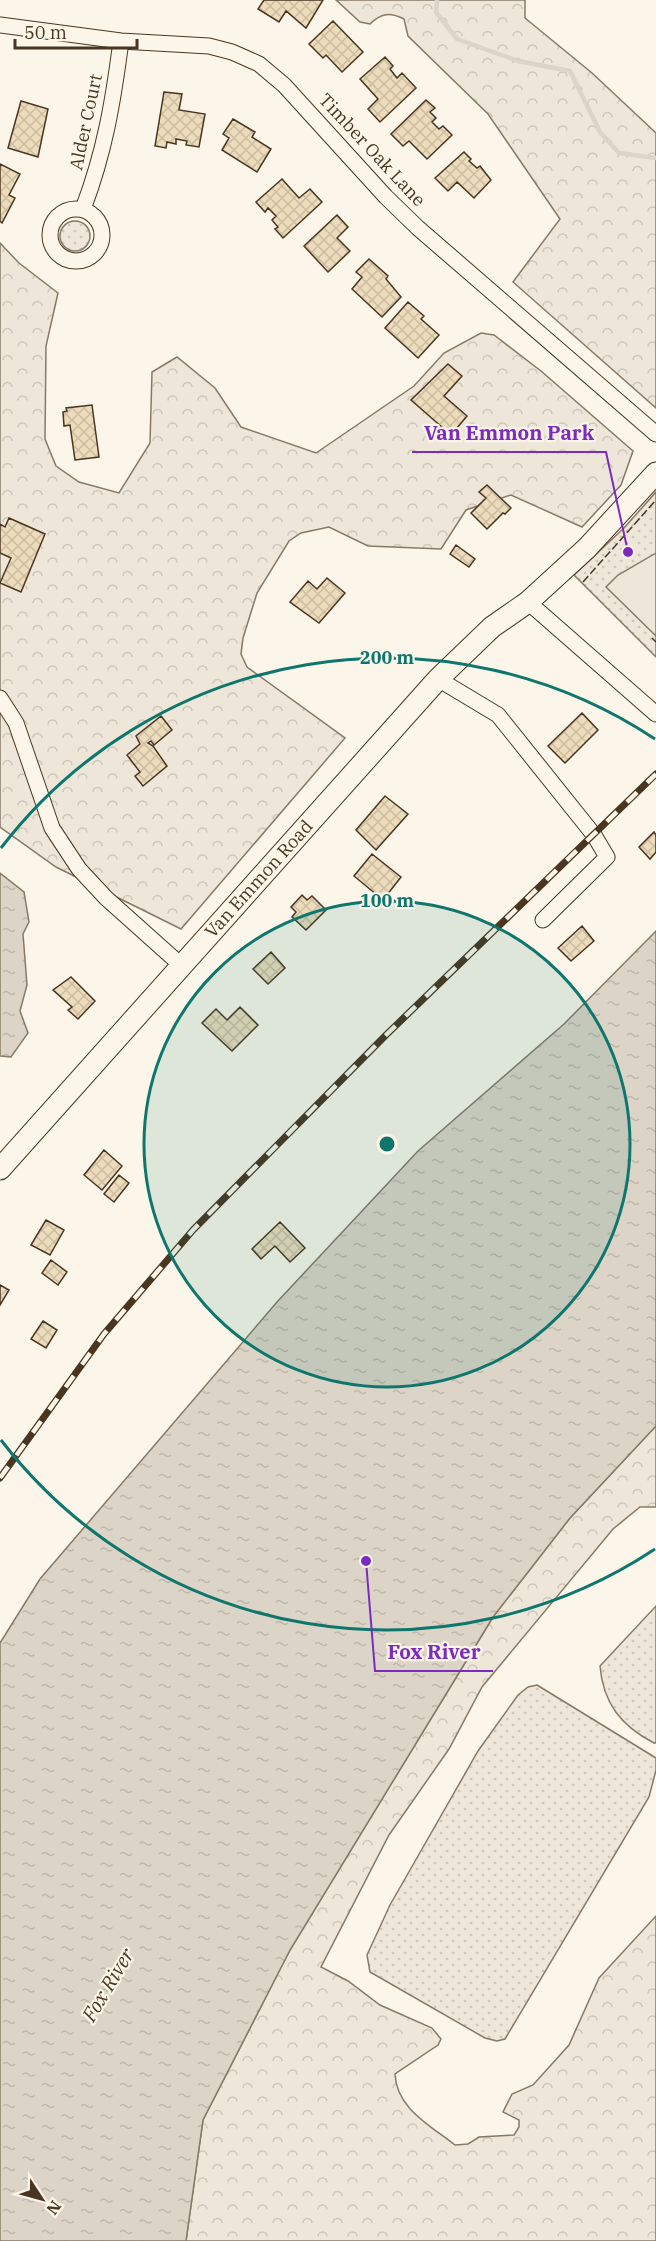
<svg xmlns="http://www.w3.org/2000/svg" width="656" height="2241" font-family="'IBM Plex Serif',serif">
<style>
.green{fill:url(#green-dots);stroke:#887966;stroke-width:1.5}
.forest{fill:url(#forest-crowns);stroke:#887966;stroke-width:1.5}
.pitch{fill:#ede6d9;stroke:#887966;stroke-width:1.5}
.water{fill:url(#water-ripples);stroke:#887966;stroke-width:1.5}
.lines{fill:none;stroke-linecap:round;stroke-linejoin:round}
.stream{stroke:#dcd4c6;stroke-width:4.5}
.building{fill:url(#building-cross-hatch);stroke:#4a3520;stroke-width:1.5}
.street-casing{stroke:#4a3520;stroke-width:17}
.secondary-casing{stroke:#4a3520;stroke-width:23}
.street{stroke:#fbf6e9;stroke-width:15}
.secondary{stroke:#fbf6e9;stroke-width:21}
.rail-casing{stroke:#4a3520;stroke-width:7}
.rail{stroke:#fbf6e9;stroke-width:4.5;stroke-dasharray:14;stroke-linecap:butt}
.fence{stroke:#4a3520;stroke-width:1.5;stroke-dasharray:8 3;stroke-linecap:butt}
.ring{fill:none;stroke:#0f766e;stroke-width:3}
.labels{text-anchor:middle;stroke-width:4.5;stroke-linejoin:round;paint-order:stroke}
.street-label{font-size:18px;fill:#4a3520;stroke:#fbf6e9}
.water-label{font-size:20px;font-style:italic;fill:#4a3520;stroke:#fbf6e9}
.centre{fill:#0f766e;stroke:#fbf6e9;stroke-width:3}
.ring-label{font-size:18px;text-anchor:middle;font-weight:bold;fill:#0f766e;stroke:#fbf6e9;stroke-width:4.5;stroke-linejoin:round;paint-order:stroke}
.leader{fill:none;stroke:#7b2cbf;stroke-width:2}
.callout-dot{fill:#7b2cbf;stroke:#fbf6e9;stroke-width:2}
.callout-label{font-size:20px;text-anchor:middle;font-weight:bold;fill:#7b2cbf;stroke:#fbf6e9;stroke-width:4.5;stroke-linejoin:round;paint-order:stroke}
</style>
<defs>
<pattern id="green-dots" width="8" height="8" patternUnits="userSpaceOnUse" patternTransform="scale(1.5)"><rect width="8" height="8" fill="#ede6d9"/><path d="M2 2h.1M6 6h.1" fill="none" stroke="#cdc6ba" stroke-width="1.8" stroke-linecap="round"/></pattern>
<pattern id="forest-crowns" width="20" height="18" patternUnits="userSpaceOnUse" patternTransform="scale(1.5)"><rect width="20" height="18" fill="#ede6d9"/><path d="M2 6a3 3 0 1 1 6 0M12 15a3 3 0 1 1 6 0" fill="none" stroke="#cdc6ba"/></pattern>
<pattern id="water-ripples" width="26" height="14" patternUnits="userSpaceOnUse" patternTransform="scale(1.5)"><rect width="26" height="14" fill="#dcd4c6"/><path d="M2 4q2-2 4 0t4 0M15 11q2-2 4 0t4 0" fill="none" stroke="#beb7aa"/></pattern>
<pattern id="building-cross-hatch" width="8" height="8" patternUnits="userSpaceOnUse" patternTransform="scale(1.5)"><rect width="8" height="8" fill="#ecdcbc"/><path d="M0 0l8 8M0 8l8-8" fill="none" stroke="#ccbda1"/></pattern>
</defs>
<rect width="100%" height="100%" fill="#fbf6e9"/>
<!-- green -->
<path class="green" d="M60 236a15 15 0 1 1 30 0a15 15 0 1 1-30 0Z
M 656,492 L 656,657 L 574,575 L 624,528 Z
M 656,1606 L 656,1743 L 654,1743 C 621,1726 603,1703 600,1666 Z
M 537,1685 L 656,1758 L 656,1770 L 649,1797 L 505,2039 L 497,2041 L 485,2038 L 370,1972 L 367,1955 L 390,1905 L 478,1751 L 518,1695 L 528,1687 Z"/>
<!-- forest -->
<path class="forest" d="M 336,0 L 525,0 L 525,18 L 592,73 L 656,133 L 656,408 L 513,282 L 560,219 L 488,114 L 408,36 L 404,19 C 390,12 381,13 370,24 L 360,22 Z
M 0,243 L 19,263 L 58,293 L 46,346 L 45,439 L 56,466 L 79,482 L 119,493 L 150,443 L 152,372 L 177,357 L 215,388 L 241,427 L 316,453 L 414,386 L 444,353 L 481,333 L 494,335 L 541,371 L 633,451 L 621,485 L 582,527 L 511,495 L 466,510 L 441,549 L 368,546 L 329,527 L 301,533 L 289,541 L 257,593 L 243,638 L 241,654 L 247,667 L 345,738 L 181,929 L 56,867 L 0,827 Z
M 656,1426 L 656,1507 L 640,1507 L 613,1529 L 482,1687 L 449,1749 L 389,1835 L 321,1967 L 348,1981 L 380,2005 L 432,2028 L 441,2039 L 438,2045 L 395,2074 C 396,2108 431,2126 455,2145 L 468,2144 L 479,2137 L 514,2135 L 519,2127 L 519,2120 L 503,2112 L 512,2094 L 533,2085 L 569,2045 L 599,1978 L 656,1916 L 656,2241 L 186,2241 L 203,2120 L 290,1950 L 493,1617 L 570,1518 Z"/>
<!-- pitch -->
<path class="pitch" d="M 656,553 L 656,636 L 606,587 L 618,575 Z"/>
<!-- water -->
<path class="water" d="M 0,873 L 24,892 L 29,922 L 23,934 L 27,985 L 20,1011 L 28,1033 L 11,1057 L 0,1056 Z
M 656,931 L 656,1426 L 570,1518 L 493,1617 L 290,1950 L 203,2120 L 186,2241 L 0,2241 L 0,1643 L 40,1579 L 277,1302 L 418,1151 L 564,1024 Z"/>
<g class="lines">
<!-- stream -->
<path class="stream" d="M 437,0 L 436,12 L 457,39 L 518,61 L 570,71 L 600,132 L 619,153 L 656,158"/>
</g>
<!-- building -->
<path class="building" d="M 264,0 L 323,0 L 306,28 L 286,11 L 279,22 L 258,9 Z
M 333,21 L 363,52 L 342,72 L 326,55 L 323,58 L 309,44 Z
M 385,57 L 393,66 L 390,69 L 397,78 L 402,73 L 416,88 L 380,122 L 368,109 L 378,99 L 360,79 Z
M 164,92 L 182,94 L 179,110 L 205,114 L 199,147 L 186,145 L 187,141 L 176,139 L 176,144 L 167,142 L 166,148 L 155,146 Z
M 426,100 L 435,108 L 430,112 L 436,118 L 432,122 L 439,129 L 443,126 L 452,135 L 427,159 L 409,141 L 403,146 L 391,134 Z
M 21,101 L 48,109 L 38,157 L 8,148 Z
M 233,119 L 255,132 L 252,137 L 271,149 L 257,172 L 222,150 L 229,138 L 223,134 Z
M 464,152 L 471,159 L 469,161 L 477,168 L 480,166 L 491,180 L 474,198 L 457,182 L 448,191 L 435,178 Z
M 0,164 L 20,174 L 9,195 L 15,198 L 2,223 L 0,221 Z
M 282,179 L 299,198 L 310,189 L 322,202 L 283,238 L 275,229 L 278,227 L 272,220 L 276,216 L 268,208 L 265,212 L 256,202 Z
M 337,215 L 348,227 L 337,238 L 350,251 L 328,272 L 304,246 Z
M 369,259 L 388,276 L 386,279 L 401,297 L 382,317 L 352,289 L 362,277 L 356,272 Z
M 408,302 L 424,316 L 421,319 L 439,335 L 418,358 L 385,328 Z
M 448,364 L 462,376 L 444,396 L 467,416 L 451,435 L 411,400 Z
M 92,405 L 99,457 L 75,460 L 70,425 L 64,426 L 63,412 L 67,411 L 66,408 Z
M 487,485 L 511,508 L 505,514 L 503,513 L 487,529 L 471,513 L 486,498 L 479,492 Z
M 9,518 L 45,534 L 21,592 L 0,583 L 11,558 L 0,553 L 0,524 L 5,527 Z
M 456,545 L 475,559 L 469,567 L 450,554 Z
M 327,578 L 345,593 L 319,623 L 290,602 L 308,581 L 317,589 Z
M 582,713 L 598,730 L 565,763 L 548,746 Z
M 161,716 L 172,730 L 154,745 L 151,741 L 148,743 L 153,746 L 167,766 L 143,786 L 135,776 L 140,772 L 127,755 L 140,744 L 136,736 Z
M 385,796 L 408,814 L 376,850 L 356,830 Z
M 654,832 L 656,835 L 656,852 L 650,859 L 639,847 Z
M 372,854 L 401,877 L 383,900 L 354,876 Z
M 302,895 L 307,900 L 312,896 L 326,910 L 306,930 L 292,917 L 296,912 L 291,907 Z
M 582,926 L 594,941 L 571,961 L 558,948 Z
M 271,952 L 285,968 L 268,984 L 253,969 Z
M 71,977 L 95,1001 L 78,1019 L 68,1010 L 72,1007 L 53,990 Z
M 240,1007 L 258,1025 L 232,1051 L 202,1023 L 216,1009 L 227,1020 Z
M 104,1150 L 122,1166 L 102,1190 L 84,1175 Z
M 119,1175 L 129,1183 L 114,1202 L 104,1194 Z
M 46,1220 L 64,1230 L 50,1255 L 31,1245 Z
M 280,1222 L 305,1248 L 290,1262 L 275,1246 L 261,1259 L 252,1249 Z
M 51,1260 L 67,1272 L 58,1285 L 42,1273 Z
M 0,1285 L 9,1290 L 0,1305 Z
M 43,1321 L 57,1330 L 46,1348 L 31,1339 Z"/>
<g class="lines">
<!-- street casing -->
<g class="street-casing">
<path id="street" d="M 0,25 L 121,41 L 209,46 L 232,52 L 259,64 L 284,85 L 386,197 L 418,228 L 656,434
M50 235a26 26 0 1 1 52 0a26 26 0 1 1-52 0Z
M 83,209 C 105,151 113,102 121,41
M 528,602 L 656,714
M 438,679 L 498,715 L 594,835 L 607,857 L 543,920
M 0,698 L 16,723 L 52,828 L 79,869 L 106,898 L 182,966"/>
</g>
<!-- secondary casing -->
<g class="secondary-casing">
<path id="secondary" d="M 0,1169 L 438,679 L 492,627 L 528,602 L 587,548 L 656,473"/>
</g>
<!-- street -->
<use href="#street" class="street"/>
<!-- secondary -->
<use href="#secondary" class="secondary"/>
<!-- rail casing -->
<g class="rail-casing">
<path id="rail" d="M 0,1478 L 104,1334 L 193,1230 L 386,1035 L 656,774"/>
</g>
<!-- rail -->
<use href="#rail" class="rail"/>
<!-- fence -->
<path class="fence" d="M 583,582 L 656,500
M 652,638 L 656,642"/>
</g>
<!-- distance rings -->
<circle cx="387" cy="1144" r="243" fill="#0f766e" fill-opacity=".12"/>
<g class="ring">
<circle cx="387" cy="1144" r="243"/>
<path d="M655 1549A486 486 0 0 1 1 1440M1 848A486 486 0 0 1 655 739"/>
</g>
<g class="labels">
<!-- street labels -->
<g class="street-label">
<text transform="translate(86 122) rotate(-78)" y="6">Alder Court</text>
<text transform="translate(372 150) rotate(47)" y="6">Timber Oak Lane</text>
<text transform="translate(259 879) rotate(-48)" y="6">Van Emmon Road</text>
</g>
<!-- water labels -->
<g class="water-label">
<text transform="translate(108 1985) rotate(-59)" y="7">Fox River</text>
</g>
</g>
<circle cx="387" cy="1144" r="9" class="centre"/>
<g class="ring-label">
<text x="387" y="664">200 m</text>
<text x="387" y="907">100 m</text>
</g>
<!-- callouts -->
<path class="leader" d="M628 552L606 452H412M366 1561L375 1671H493"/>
<g class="callout-dot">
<circle cx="628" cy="552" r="6"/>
<circle cx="366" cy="1561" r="6"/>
</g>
<g class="callout-label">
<text x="509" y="440">Van Emmon Park</text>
<text x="434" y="1659">Fox River</text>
</g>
<!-- north arrow -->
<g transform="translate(42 2199) rotate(126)" stroke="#fbf6e9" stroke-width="4.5" paint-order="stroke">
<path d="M0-4.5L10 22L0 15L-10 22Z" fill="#4a3520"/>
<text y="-9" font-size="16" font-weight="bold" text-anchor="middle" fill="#4a3520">N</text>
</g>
<!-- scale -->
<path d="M15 39v9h122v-9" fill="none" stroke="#4a3520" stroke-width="3"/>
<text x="24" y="39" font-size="18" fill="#4a3520" stroke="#fbf6e9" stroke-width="4.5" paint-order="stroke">50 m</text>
</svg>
